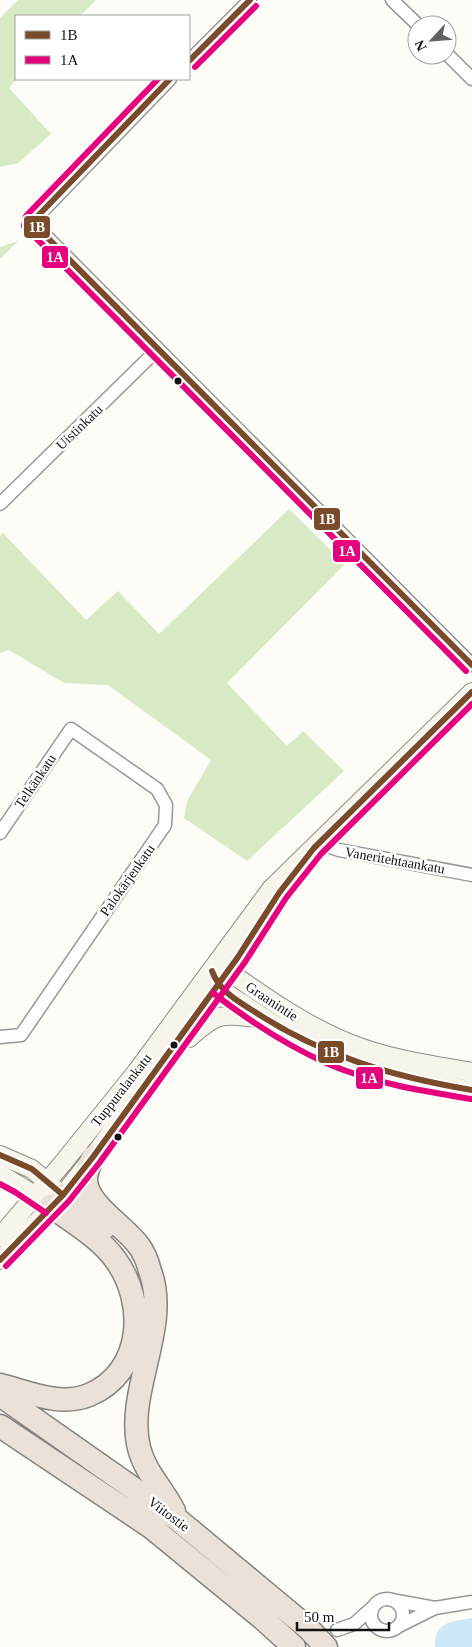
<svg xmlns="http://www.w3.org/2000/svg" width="472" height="1647" font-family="Georgia,serif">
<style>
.forest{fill:#d8eac5}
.water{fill:#cde8f7}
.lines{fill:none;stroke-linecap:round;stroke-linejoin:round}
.street-casing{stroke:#979795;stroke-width:15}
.secondary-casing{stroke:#8e8d8b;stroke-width:20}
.highway-casing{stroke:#858482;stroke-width:25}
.street{stroke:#fffffe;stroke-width:12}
.secondary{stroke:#f6f4eb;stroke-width:18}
.highway{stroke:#eae1d8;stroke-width:22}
.bus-1-casing{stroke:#fff;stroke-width:10}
.bus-2-casing{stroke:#fff;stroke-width:10}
.bus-1{stroke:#7a4b2a;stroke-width:6}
.bus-2{stroke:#e5007d;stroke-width:6}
.bus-dot{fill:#111;stroke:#fff;stroke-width:2}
.labels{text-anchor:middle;stroke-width:5;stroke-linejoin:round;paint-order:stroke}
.street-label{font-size:14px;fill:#111;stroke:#fff}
.line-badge{stroke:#fff;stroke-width:2}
.badge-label{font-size:14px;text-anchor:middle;font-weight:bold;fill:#fff}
</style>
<rect width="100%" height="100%" fill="#fdfcf7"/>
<!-- forest -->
<path class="forest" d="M 18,0 L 96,0 L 80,16 L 16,16 L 17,79 L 9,88 L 51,134 L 18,163 L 0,167 L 0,18 Z
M 18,241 L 0,259 L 0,247 Z
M 289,509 L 345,564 L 227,683 L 287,746 L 303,731 L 344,771 L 247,861 L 184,818 L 187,801 L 211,760 L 108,685 L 64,683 L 9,650 L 0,653 L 0,536 L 3,533 L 86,620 L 118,591 L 159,634 Z"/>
<!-- water -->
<path class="water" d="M 472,1618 L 472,1647 L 435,1647 C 434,1621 452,1622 472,1618 Z"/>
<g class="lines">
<!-- street casing -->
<g class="street-casing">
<path id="street" d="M 392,0 L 418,25
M 447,54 L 472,79
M 189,61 L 250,0
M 170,79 L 32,222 L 472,665
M 0,504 L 158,349
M 0,833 L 71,729 L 157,789 L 166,805 L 165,825 L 21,1035 L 0,1037
M 318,843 L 339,850 L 472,875
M371 1615a16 16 0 1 1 32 0a16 16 0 1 1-32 0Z
M 397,1601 L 435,1608 L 472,1602
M 399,1626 L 435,1608
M 337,1630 L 354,1624 L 373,1607"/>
</g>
<!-- secondary casing -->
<g class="secondary-casing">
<path id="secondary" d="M 217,970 L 228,971 C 266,998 306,1026 349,1043 C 388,1059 432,1065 472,1072
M 213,976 C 217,991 235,998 246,1006 C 317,1056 387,1077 472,1090
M 189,1038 C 218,1012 221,1014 258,1018
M 0,1155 L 32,1169 L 55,1189
M 0,1174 L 44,1201
M 0,1237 L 62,1164 L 137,1071 L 271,889 L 472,692
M 0,1260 L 63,1195 L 93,1157 L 238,957 L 261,921"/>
</g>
<!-- highway casing -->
<g class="highway-casing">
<path id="highway" d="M 93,1157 C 90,1164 86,1172 86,1179 C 86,1205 125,1226 139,1246 C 144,1253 148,1263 150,1271 C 171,1327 125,1392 139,1448 C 145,1472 163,1489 174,1511
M 63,1195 L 104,1228
M 0,1385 C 28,1392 60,1407 89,1395 C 144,1372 147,1302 115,1259 C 99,1237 72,1222 51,1206
M 0,1395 L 177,1519 L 308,1628 L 326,1647
M 0,1426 L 151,1527 L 262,1618 L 294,1647"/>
</g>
<!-- street -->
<use href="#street" class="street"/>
<!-- secondary -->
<use href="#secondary" class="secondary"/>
<!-- highway -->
<use href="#highway" class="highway"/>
<!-- bus-1 casing -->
<g class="bus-1-casing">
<path id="bus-1" d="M 189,61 L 250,0
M 170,79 L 32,222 L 472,665
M 212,971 C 219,991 238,1001 255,1012 C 322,1056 394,1077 472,1090
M 0,1155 L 32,1169 L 63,1195
M 0,1260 L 63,1195 L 93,1157 L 238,957 L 279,893 L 314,848 L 472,692"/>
</g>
<!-- bus-2 casing -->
<g class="bus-2-casing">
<path id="bus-2" d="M 195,67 L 256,6
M 158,79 L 26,216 L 24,226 L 466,671
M 213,993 C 248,1020 286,1045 326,1063 C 372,1083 422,1091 471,1099
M 0,1184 L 15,1192 L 46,1213
M 6,1266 L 69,1201 L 100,1162 L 245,962 L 286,898 L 321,854 L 472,704"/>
</g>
<!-- bus-1 -->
<use href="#bus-1" class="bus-1"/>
<!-- bus-2 -->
<use href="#bus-2" class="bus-2"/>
</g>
<!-- markers -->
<g class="bus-dot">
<circle cx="178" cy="381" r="4.5"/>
<circle cx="174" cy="1045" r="4.5"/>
<circle cx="118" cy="1137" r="4.5"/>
</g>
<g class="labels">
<!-- street labels -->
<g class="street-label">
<text transform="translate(79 427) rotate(-44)" y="5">Uistinkatu</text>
<text transform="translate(35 781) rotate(-56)" y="5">Telkänkatu</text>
<text transform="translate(395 860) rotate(10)" y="5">Vaneritehtaankatu</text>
<text transform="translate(127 880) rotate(-55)" y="5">Palokärjenkatu</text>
<text transform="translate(272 1001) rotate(33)" y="5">Graanintie</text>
<text transform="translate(121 1090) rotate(-52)" y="5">Tuppuralankatu</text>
<text transform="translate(169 1514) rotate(37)" y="5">Viitostie</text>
</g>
</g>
<g class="line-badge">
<rect x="23" y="215" width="28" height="24" rx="5" fill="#7a4b2a"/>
<rect x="41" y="245" width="28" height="24" rx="5" fill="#e5007d"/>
<rect x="313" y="507" width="28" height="24" rx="5" fill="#7a4b2a"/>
<rect x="332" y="539" width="29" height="24" rx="5" fill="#e5007d"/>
<rect x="317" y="1040" width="28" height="24" rx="5" fill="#7a4b2a"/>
<rect x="355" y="1066" width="29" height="24" rx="5" fill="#e5007d"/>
</g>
<g class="badge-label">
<text x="37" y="232">1B</text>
<text x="55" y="262">1A</text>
<text x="327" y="524">1B</text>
<text x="347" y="556">1A</text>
<text x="331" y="1057">1B</text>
<text x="369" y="1083">1A</text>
</g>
<!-- legend -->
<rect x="15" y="15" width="175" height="65" fill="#ffffff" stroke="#a0a0a0"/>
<rect x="25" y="31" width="25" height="8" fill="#7a4b2a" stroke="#a0a0a0"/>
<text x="60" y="40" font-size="15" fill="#111111">1B</text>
<rect x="25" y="56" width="25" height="8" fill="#e5007d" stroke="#a0a0a0"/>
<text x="60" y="65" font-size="15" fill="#111111">1A</text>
<!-- north arrow -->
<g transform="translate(432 40) rotate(244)"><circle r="24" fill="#ffffff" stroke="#a0a0a0"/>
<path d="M0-4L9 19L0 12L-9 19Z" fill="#646362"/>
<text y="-8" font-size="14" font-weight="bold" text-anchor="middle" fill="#111111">N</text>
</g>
<!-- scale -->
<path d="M297 1622v8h92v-8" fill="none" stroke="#111111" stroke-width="2.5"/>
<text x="304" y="1622" font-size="15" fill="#111111" stroke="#ffffff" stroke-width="4" paint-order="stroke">50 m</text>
</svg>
